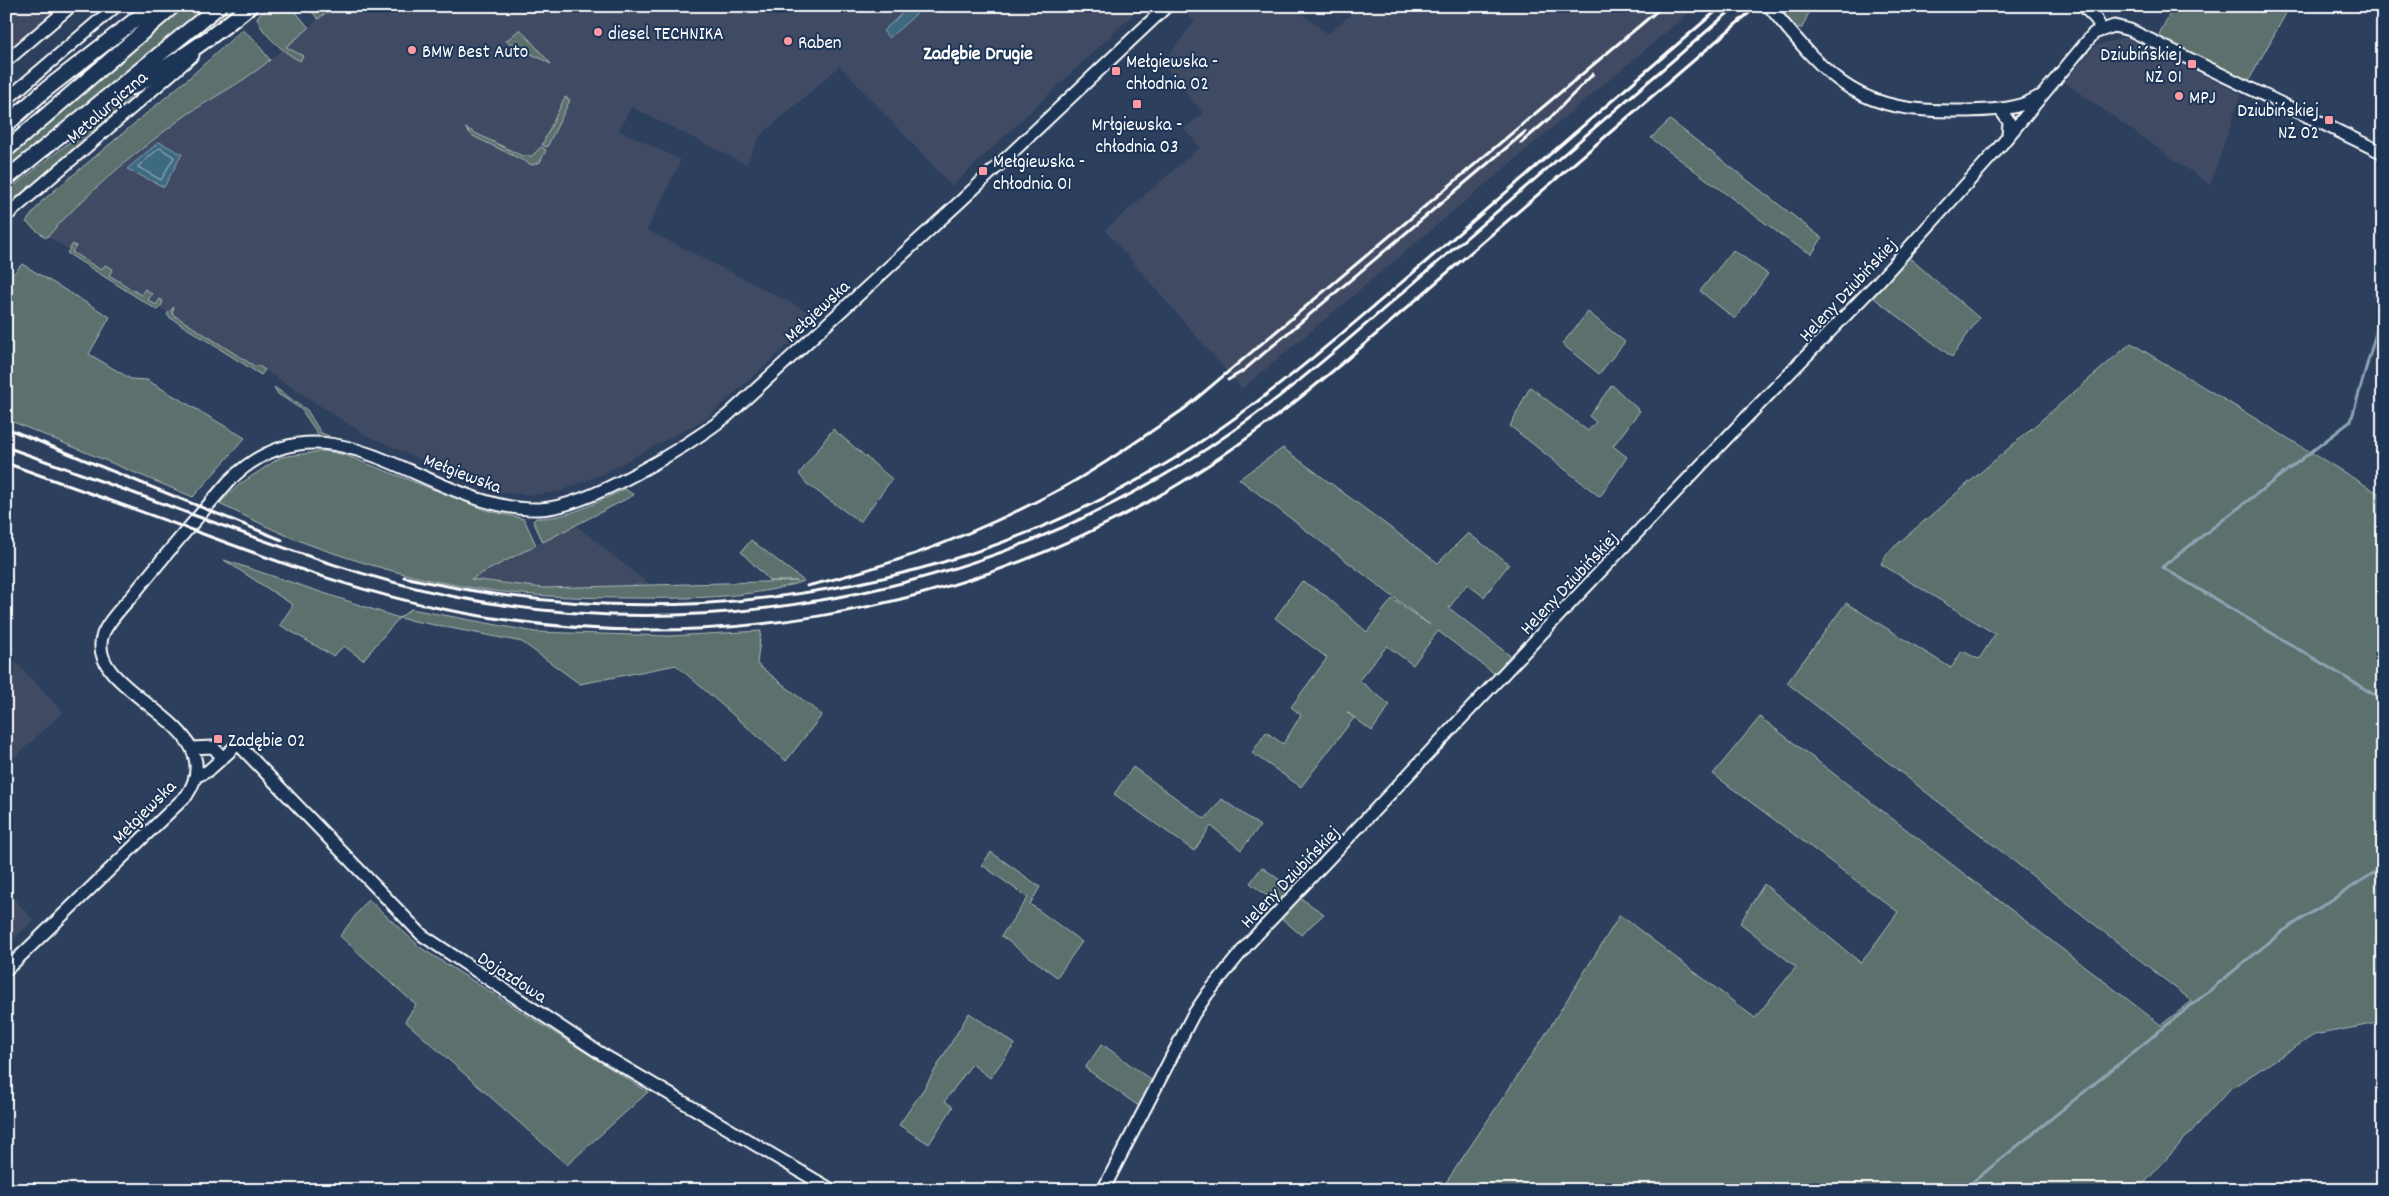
<svg xmlns="http://www.w3.org/2000/svg" width="2389" height="1196" font-family="Dekko,sans-serif">
<style>
.built{fill:#3f4b64}
.green{fill:#5c716d;stroke:#aeb8b6}
.water{fill:#3d6981;stroke:#8ba5b3}
.lines{fill:none;stroke-linecap:round;stroke-linejoin:round}
.shore{stroke:#b1c3cd;stroke-width:1}
.stream{stroke:#8ba5b3;stroke-width:3}
.minor-casing{stroke:#fff;stroke-width:15}
.major-casing{stroke:#fff;stroke-width:18}
.minor{stroke:#1d3557;stroke-width:11}
.major{stroke:#1d3557;stroke-width:14}
.rail{stroke:#fff;stroke-width:3}
.poi-dot{fill:#ff9aa2;stroke:#1d3557;stroke-width:2}
.labels{text-anchor:middle;stroke-width:4;stroke-linejoin:round;paint-order:stroke}
.poi-label{font-size:19px;fill:#fff;stroke:#1d3557;text-anchor:start}
.street-label{font-size:19px;fill:#fff;stroke:#1d3557}
.neighbourhood-label{font-size:20px;font-weight:bold;fill:#fff;stroke:#1d3557}
</style>
<rect width="100%" height="100%" fill="#2c3f5d"/>
<filter id="ink" filterUnits="userSpaceOnUse"><feTurbulence type="fractalNoise" baseFrequency=".02" numOctaves="2"/><feDisplacementMap in="SourceGraphic" scale="10" xChannelSelector="R" yChannelSelector="G"/><feConvolveMatrix kernelMatrix="1 2 1 2 8 2 1 2 1" color-interpolation-filters="sRGB"/></filter>
<g filter="url(#ink)">
<!-- built -->
<path class="built" d="M 6,6 L 60,6 L 6,52 Z
M 334,6 L 1142,6 L 952,186 L 840,66 L 760,136 L 746,164 L 631,107 L 619,130 L 681,160 L 647,230 L 819,317 L 707,418 L 602,474 L 561,491 L 533,495 L 506,493 L 475,484 L 364,434 L 257,365 L 255,368 L 47,236 L 72,209 L 179,120 L 252,75 Z
M 1192,6 L 1292,6 L 1328,34 L 1361,6 L 1697,6 L 1242,389 L 1105,230 L 1200,147 L 1184,129 L 1203,113 L 1162,63 L 1195,21 L 1185,13 Z
M 2125,37 L 2241,94 L 2210,185 L 2064,82 L 2095,46 Z
M 575,525 L 650,585 L 543,588 L 470,579 Z
M 6,638 L 12,644 L 8,654 L 63,712 L 15,757 L 6,747 Z
M 6,891 L 34,920 L 6,946 Z"/>
<!-- green -->
<path class="green" d="M 183,6 L 210,6 L 6,171 L 6,157 Z
M 228,6 L 239,6 L 196,43 L 143,77 Z
M 270,6 L 291,6 L 309,28 L 286,47 L 303,56 L 300,61 C 286,54 260,33 257,17 Z
M 307,6 L 334,6 L 318,19 Z
M 1776,6 L 1812,6 L 1802,28 L 1793,28 Z
M 2174,6 L 2290,6 L 2248,82 L 2157,38 Z
M 520,29 L 551,64 L 506,41 Z
M 242,30 L 253,38 L 270,60 C 242,84 208,99 178,121 C 131,156 85,195 46,238 L 26,222 L 42,201 L 190,77 Z
M 162,76 L 20,194 L 6,208 L 6,192 L 104,115 Z
M 565,97 L 570,100 L 547,147 L 542,145 Z
M 1670,120 L 1822,238 L 1812,254 L 1792,243 L 1651,138 Z
M 465,128 L 522,156 L 532,156 L 541,147 L 546,150 L 540,162 L 532,165 L 473,136 Z
M 73,244 L 76,246 L 72,252 L 101,270 L 105,265 L 113,269 L 109,275 L 141,295 L 145,289 L 152,294 L 148,300 L 156,305 L 160,299 L 163,301 L 161,306 L 157,310 L 67,253 Z
M 1733,250 L 1768,274 L 1735,319 L 1700,291 Z
M 1906,255 L 1979,318 L 1952,357 L 1870,295 Z
M 22,264 L 110,317 L 89,354 L 131,379 L 147,380 L 245,438 L 193,497 L 6,419 L 6,282 Z
M 174,307 L 172,314 L 256,367 L 257,365 L 265,370 L 261,375 L 169,317 L 167,314 Z
M 1588,312 L 1625,342 L 1599,374 L 1562,344 Z
M 2131,343 L 2383,496 L 2383,1022 L 2314,1035 L 2230,1089 L 2138,1190 L 1441,1190 L 1543,1038 L 1620,915 L 1755,1018 L 1796,967 L 1740,923 L 1764,884 L 1861,963 L 1898,912 L 1713,774 L 1760,717 L 2161,1025 L 2192,1001 L 1787,683 L 1846,603 L 1951,668 L 1962,651 L 1979,659 L 1995,634 L 1881,564 L 1887,553 Z
M 1612,385 L 1640,411 L 1613,446 L 1627,457 L 1600,497 L 1510,426 L 1530,387 L 1588,431 L 1596,422 L 1589,416 Z
M 274,387 L 307,410 L 321,433 L 329,436 L 330,439 L 319,436 L 301,409 L 278,394 Z
M 833,429 L 892,479 L 860,522 L 807,484 L 799,474 Z
M 1283,448 L 1438,563 L 1468,533 L 1509,564 L 1484,597 L 1467,584 L 1449,608 L 1513,658 L 1499,677 L 1438,631 L 1413,665 L 1387,646 L 1359,680 L 1390,705 L 1372,731 L 1347,712 L 1354,718 L 1301,787 L 1252,753 L 1266,732 L 1283,744 L 1301,715 L 1291,707 L 1327,658 L 1275,618 L 1302,581 L 1326,596 L 1367,632 L 1392,599 L 1430,625 L 1239,479 Z
M 324,451 L 345,455 L 486,510 L 524,519 L 536,545 L 471,579 L 543,588 L 797,581 L 770,581 L 741,552 L 751,540 L 804,581 C 756,598 687,599 636,598 C 584,598 532,597 481,589 C 422,581 362,564 305,543 C 276,532 248,517 219,504 L 240,484 L 281,457 Z
M 625,489 L 634,495 L 543,542 L 533,521 L 536,518 C 568,519 597,502 625,489 Z
M 224,560 L 399,618 L 411,609 L 535,632 L 670,636 L 761,631 L 757,664 L 822,715 L 786,761 L 676,665 L 580,684 L 522,642 L 399,618 L 363,660 L 344,646 L 333,656 L 280,625 L 293,605 Z
M 1133,767 L 1205,819 L 1222,799 L 1260,826 L 1241,850 L 1211,826 L 1194,851 L 1114,794 Z
M 991,852 L 1040,887 L 1030,904 L 1082,942 L 1057,977 L 1001,936 L 1028,898 L 982,865 Z
M 1262,867 L 1292,889 L 1279,905 L 1250,883 Z
M 1299,897 L 1324,914 L 1301,935 L 1280,917 Z
M 368,899 L 421,948 L 648,1092 L 567,1165 L 405,1021 L 416,1005 L 340,936 Z
M 969,1013 L 1015,1044 L 990,1078 L 972,1064 L 945,1101 L 953,1107 L 929,1144 L 899,1125 L 923,1090 Z
M 1102,1044 L 1151,1080 L 1140,1107 L 1085,1068 Z"/>
<!-- water -->
<path class="water" d="M 910,6 L 921,6 L 923,8 L 889,38 L 883,31 Z
M 159,142 L 182,154 L 164,187 L 127,169 Z"/>
<g class="lines">
<!-- shore -->
<path class="shore" d="M 160,148 L 174,157 L 161,180 L 138,167 Z"/>
<!-- stream -->
<path class="stream" d="M 2383,308 L 2351,421 L 2162,567 L 2383,700
M 1963,1190 L 2283,931 L 2383,867"/>
<!-- minor casing -->
<g class="minor-casing">
<path id="minor" d="M 1769,6 C 1833,84 1858,113 1964,111 C 1990,110 2016,111 2038,97
M 2083,6 L 2096,19 L 2101,29
M 6,61 L 71,6
M 6,100 L 116,6
M 2000,109 L 2009,122 L 2008,136
M 6,216 L 193,55
M 192,748 L 213,747 L 223,758
M 197,776 L 208,771 L 238,744 L 422,935 L 600,1053 L 832,1190
M 6,970 L 187,795 C 235,722 81,694 103,634 C 109,620 123,606 133,595 C 164,556 197,518 229,481 C 330,380 429,512 539,509 C 588,508 687,446 727,416 L 963,199 L 1167,6
M 1103,1190 L 1193,1015 L 1208,993 L 1247,945 L 1739,425 L 1878,282 L 1996,151 L 2094,33 L 2114,26 L 2130,30 L 2383,153"/>
</g>
<!-- major casing -->
<g class="major-casing">
<path id="major" d="M 133,87 C 174,63 213,37 250,6
M 6,125 L 44,91 L 153,6
M 6,150 L 173,6
M 6,179 L 219,6"/>
</g>
<!-- minor -->
<use href="#minor" class="minor"/>
<!-- major -->
<use href="#major" class="major"/>
<!-- rail -->
<path class="rail" d="M 1521,143 L 1550,118 L 1593,74
M 1228,380 L 1243,371 L 1525,132
M 6,428 L 282,540
M 6,447 C 77,472 147,498 218,524 C 297,553 378,582 461,598 C 708,645 972,595 1186,462 C 1275,407 1352,336 1431,268 C 1533,181 1634,94 1736,6
M 6,463 C 75,488 143,512 211,537 C 289,566 367,594 448,610 C 692,659 952,617 1167,491 C 1270,430 1358,350 1448,272 C 1551,183 1654,95 1757,6
M 404,577 C 663,637 944,600 1172,460 C 1265,403 1346,330 1429,259 C 1526,175 1624,90 1722,6
M 807,586 C 892,566 972,535 1049,495 C 1096,471 1140,439 1184,409 L 1663,6"/>
</g>
</g>
<!-- markers -->
<g class="poi-dot">
<circle cx="598" cy="32" r="5"/>
<circle cx="788" cy="41" r="5"/>
<circle cx="412" cy="50" r="5"/>
<rect x="2187" y="59" width="10" height="10" rx="2.5"/>
<rect x="1111" y="66" width="10" height="10" rx="2.5"/>
<circle cx="2179" cy="96" r="5"/>
<rect x="1132" y="99" width="10" height="10" rx="2.5"/>
<rect x="2324" y="115" width="10" height="10" rx="2.5"/>
<rect x="978" y="166" width="10" height="10" rx="2.5"/>
<rect x="213" y="734" width="10" height="10" rx="2.5"/>
</g>
<g class="labels">
<!-- poi labels -->
<g class="poi-label">
<text x="608" y="39">diesel TECHNIKA</text>
<text x="798" y="48">Raben</text>
<text x="422" y="57">BMW Best Auto</text>
<text x="2182" y="60" text-anchor="end">Dziubińskiej<tspan x="2182" dy="22">NŻ 01</tspan></text>
<text x="1126" y="67">Mełgiewska -<tspan x="1126" dy="22">chłodnia 02</tspan></text>
<text x="2189" y="103">MPJ</text>
<text x="2319" y="116" text-anchor="end">Dziubińskiej<tspan x="2319" dy="22">NŻ 02</tspan></text>
<text x="1137" y="130" text-anchor="middle">Mrłgiewska -<tspan x="1137" dy="22">chłodnia 03</tspan></text>
<text x="993" y="167">Mełgiewska -<tspan x="993" dy="22">chłodnia 01</tspan></text>
<text x="228" y="746">Zadębie 02</text>
</g>
<!-- street labels -->
<g class="street-label">
<text transform="translate(106 106) rotate(-41)" y="7">Metalurgiczna</text>
<text transform="translate(1847 289) rotate(-47)" y="7">Heleny Dziubińskiej</text>
<text transform="translate(816 310) rotate(-43)" y="7">Mełgiewska</text>
<text transform="translate(463 472) rotate(21)" y="7">Mełgiewska</text>
<text transform="translate(1568 582) rotate(-47)" y="7">Heleny Dziubińskiej</text>
<text transform="translate(143 811) rotate(-45)" y="7">Mełgiewska</text>
<text transform="translate(1289 876) rotate(-46)" y="7">Heleny Dziubińskiej</text>
<text transform="translate(513 976) rotate(33)" y="7">Dojazdowa</text>
</g>
<!-- neighbourhood labels -->
<g class="neighbourhood-label">
<text x="978" y="59">Zadębie Drugie</text>
</g>
</g>
<!-- margin -->
<rect width="2389" height="1196" fill="none" stroke="#1d3557" stroke-width="25"/>
<rect x="12" y="12" width="2364" height="1171" fill="none" stroke="#fff" stroke-width="2" filter="url(#ink)"/>
</svg>
